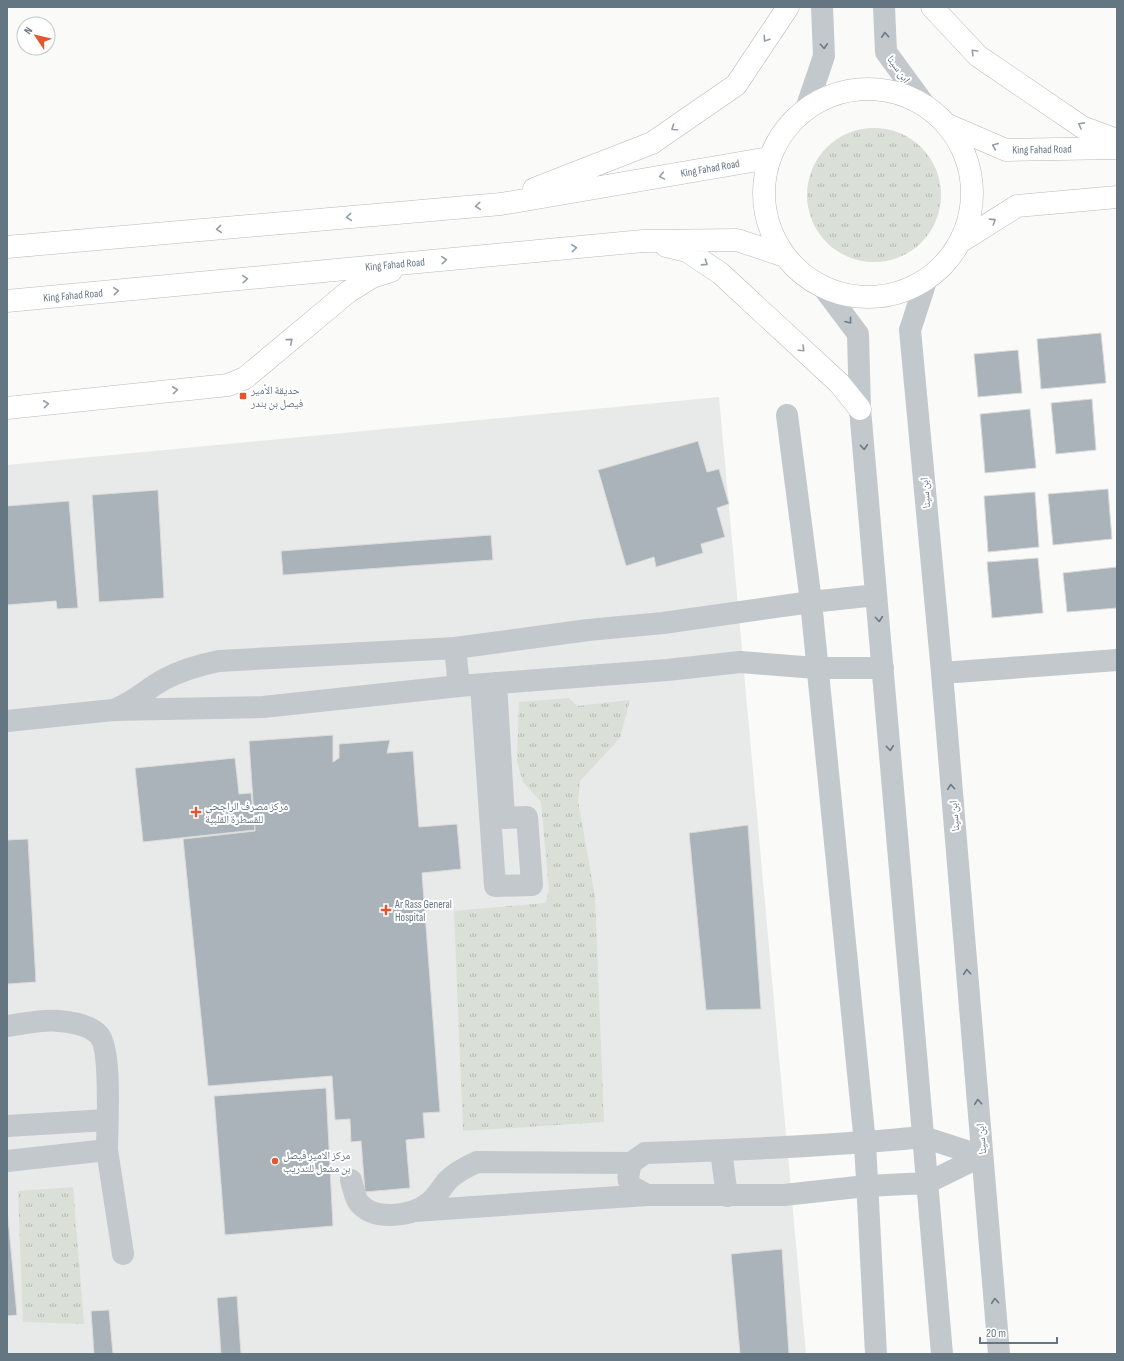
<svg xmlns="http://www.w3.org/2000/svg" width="1124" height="1361" font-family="'Sofia Sans Condensed','Noto Naskh Arabic',sans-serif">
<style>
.built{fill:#e8e9e9}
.grass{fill:url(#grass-tufts)}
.building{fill:#aab3b9;stroke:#dcdcda}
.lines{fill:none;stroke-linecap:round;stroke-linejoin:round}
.major-casing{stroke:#b5babe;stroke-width:23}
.minor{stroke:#c3c8cc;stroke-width:22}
.major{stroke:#fff;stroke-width:22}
.oneway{stroke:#6a7a87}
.oneway2{stroke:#939fa8}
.poi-dot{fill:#e4572e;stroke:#fff;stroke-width:1.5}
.labels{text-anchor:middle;stroke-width:4;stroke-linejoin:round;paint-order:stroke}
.street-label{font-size:11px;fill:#657683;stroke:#fff}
.poi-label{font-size:11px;fill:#657683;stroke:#fff;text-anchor:start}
</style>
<defs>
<pattern id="grass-tufts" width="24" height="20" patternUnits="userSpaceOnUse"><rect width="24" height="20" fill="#dadfd7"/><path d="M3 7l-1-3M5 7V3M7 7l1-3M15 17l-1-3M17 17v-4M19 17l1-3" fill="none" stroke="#b4b9b4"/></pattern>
</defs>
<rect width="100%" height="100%" fill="#fafaf8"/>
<!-- built -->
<path class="built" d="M 719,397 L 806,1354 L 7,1354 L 7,465 Z"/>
<!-- grass -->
<path class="grass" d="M807 195a67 67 0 1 1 134 0a67 67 0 1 1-134 0Z
M 569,698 L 577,706 L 630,700 L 620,738 L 580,781 L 578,801 L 595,897 L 604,1122 L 463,1131 L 454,911 L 545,903 L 549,891 L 541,802 L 523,782 L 517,761 L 519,702 Z
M 73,1187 L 84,1324 L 23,1322 L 18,1191 Z"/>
<!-- building -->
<path class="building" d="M 1101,333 L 1106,383 L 1041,389 L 1037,339 Z
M 1018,350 L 1022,393 L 978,397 L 974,354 Z
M 1092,399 L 1096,450 L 1056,454 L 1051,403 Z
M 1030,409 L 1036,468 L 985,473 L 980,414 Z
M 698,441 L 707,472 L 719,469 L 729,504 L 717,508 L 725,537 L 701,544 L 703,553 L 656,567 L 654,557 L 626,566 L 598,470 Z
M 1108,489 L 1112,539 L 1053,545 L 1048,494 Z
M 158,490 L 164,598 L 99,602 L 92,495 Z
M 1035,492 L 1039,547 L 988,552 L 984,496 Z
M 69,501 L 78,608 L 57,609 L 56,601 L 7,605 L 7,506 Z
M 491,535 L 493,560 L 283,575 L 281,551 Z
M 1038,558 L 1043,613 L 992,618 L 987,562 Z
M 1117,567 L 1117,608 L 1067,612 L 1063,573 Z
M 333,735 L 333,762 L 339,758 L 339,744 L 390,740 L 387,753 L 413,751 L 419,827 L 457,824 L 461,869 L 422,873 L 440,1112 L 423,1113 L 425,1138 L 406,1140 L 410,1188 L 365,1192 L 361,1141 L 351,1142 L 350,1119 L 335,1120 L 332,1076 L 208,1086 L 183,839 L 255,831 L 249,741 Z
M 235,758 L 239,794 L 251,793 L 255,830 L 143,842 L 135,768 Z
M 748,825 L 761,1009 L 706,1010 L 689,833 Z
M 28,839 L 36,982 L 7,984 L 7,840 Z
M 326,1088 L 333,1226 L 225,1235 L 214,1096 Z
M 7,1207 L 17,1315 L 7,1316 Z
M 782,1249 L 789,1354 L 740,1354 L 731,1254 Z
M 237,1296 L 241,1354 L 221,1354 L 217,1298 Z
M 109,1310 L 113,1354 L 94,1354 L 91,1311 Z"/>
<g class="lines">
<!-- major casing -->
<g class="major-casing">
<path id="major" d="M 932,7 L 978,56 L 1082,127 L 1117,140
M764 193a104 104 0 1 1 208 0a104 104 0 1 1-208 0Z
M 948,125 L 1006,150 L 1117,148
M 534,189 L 652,143 L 736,85 L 788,7
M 960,242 L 1017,206 L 1117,197
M 666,246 L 687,251 L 720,273 L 839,383 L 860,409
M 7,247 L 501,204 L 769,158
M 7,301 L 643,241 L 737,240 L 782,255
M 7,408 L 228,385 L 245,378 L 348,292 L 372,277 L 391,271"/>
</g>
<!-- minor -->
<path class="minor" d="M 884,7 L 886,52 L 924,104
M 806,109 L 824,56 L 822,7
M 926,281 L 910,330 L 942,673 L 999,1354
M 825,290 L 858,334 L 860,409 L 942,1354
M 787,415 L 811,602 L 865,1143 L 876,1354
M 455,648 L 459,686
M 942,673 L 1117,660
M 481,685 L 495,886 L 532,885 L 527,817 L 504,818 L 496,683
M 118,708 C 135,701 147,689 163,680 C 181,670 199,665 219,661 L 455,648 L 588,630 L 663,623 L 811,602 L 876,595
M 7,721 L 113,710 L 263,707 L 459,686 L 667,670 L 740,662 L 816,668 L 883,668
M 7,1026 C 23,1024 43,1019 59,1021 C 71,1022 90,1025 99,1035 C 112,1050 107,1127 107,1150
M 7,1126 L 107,1120
M 923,1137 L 982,1156 L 927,1183 L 866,1186 L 784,1195 L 647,1195 C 627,1184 626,1185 631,1163 L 645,1153 C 738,1150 831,1146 923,1137 Z
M 721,1151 L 727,1196
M 7,1161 L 107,1150 L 123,1254
M 351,1180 C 353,1187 355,1198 359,1203 C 375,1222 413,1216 430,1202 C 437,1196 442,1187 448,1180 C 456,1172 466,1167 477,1162 L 631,1163
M 415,1211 L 647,1195"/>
<!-- major -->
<use href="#major" class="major"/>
</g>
<!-- one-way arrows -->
<defs><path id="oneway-chevron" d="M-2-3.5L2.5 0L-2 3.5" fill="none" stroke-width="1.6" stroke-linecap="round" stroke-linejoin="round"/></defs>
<g class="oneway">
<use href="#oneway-chevron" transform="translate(885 35) rotate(-93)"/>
<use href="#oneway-chevron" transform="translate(824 46) rotate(87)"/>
<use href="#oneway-chevron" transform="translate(849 321) rotate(52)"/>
<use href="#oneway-chevron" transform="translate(864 447) rotate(85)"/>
<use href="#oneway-chevron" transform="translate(879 619) rotate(85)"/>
<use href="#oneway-chevron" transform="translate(890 748) rotate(85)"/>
<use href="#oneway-chevron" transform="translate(951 787) rotate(-95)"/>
<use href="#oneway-chevron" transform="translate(967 972) rotate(-95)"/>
<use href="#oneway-chevron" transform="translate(978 1102) rotate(-95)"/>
<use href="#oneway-chevron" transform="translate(995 1301) rotate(-95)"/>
</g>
<g class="oneway2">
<use href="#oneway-chevron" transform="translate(766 39) rotate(124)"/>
<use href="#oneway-chevron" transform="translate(974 52) rotate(-135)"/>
<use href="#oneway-chevron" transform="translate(1081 125) rotate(-151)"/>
<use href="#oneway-chevron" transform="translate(674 128) rotate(145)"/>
<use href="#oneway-chevron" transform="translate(995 146) rotate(-157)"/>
<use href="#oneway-chevron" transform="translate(662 176) rotate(170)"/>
<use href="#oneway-chevron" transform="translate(478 206) rotate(175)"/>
<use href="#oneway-chevron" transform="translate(349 217) rotate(175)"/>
<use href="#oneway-chevron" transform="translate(993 221) rotate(-33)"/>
<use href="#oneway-chevron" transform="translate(219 229) rotate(175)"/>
<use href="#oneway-chevron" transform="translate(574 248) rotate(-5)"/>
<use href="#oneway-chevron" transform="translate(444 260) rotate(-5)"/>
<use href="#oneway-chevron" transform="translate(705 263) rotate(33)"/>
<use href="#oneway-chevron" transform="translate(245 279) rotate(-5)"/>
<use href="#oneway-chevron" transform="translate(116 291) rotate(-5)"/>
<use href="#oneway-chevron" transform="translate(290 341) rotate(-40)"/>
<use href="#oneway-chevron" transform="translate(802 349) rotate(43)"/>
<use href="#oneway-chevron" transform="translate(175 390) rotate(-6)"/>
<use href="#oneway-chevron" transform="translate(46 404) rotate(-6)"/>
</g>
<!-- markers -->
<g class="poi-dot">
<rect x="239" y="392" width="8" height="8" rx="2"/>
<path d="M194 806h4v4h4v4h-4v4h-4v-4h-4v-4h4z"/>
<path d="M384 904h4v4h4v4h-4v4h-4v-4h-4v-4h4z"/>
<circle cx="275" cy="1161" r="4"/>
</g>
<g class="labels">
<!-- street labels -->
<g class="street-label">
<text transform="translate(899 69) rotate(54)" y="4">ابن سينا</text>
<text transform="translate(1042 149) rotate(-1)" y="4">King Fahad Road</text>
<text transform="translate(710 168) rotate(-10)" y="4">King Fahad Road</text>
<text transform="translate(395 264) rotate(-5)" y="4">King Fahad Road</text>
<text transform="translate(73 295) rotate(-5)" y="4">King Fahad Road</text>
<text transform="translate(925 493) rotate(-95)" y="4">ابن سينا</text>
<text transform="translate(954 816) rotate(-95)" y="4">ابن سينا</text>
<text transform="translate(981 1139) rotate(-95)" y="4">ابن سينا</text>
</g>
<!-- poi labels -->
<g class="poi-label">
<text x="251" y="394">حديقة الأمير<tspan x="251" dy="13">فيصل بن بندر</tspan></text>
<text x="205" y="810">مركز مصرف الراجحي<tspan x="205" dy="13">للقسطرة القلبية</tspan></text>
<text x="395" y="908">Ar Rass General<tspan x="395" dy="13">Hospital</tspan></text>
<text x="283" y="1159">مركز الامير فيصل<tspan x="283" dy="13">بن مشعل للتدريب</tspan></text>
</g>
</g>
<!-- border -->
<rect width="1124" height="1361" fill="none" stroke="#657683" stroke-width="16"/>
<!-- north arrow -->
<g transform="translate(36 36) rotate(305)"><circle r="19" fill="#ffffff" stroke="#c1c8cd"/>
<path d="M0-3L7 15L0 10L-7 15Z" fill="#e4572e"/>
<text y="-6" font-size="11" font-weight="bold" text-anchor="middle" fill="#657683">N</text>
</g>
<!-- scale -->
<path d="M980 1337v6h77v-6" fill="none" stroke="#657683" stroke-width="2"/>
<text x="986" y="1337" font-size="12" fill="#657683" stroke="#ffffff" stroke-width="3" paint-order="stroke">20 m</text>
</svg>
